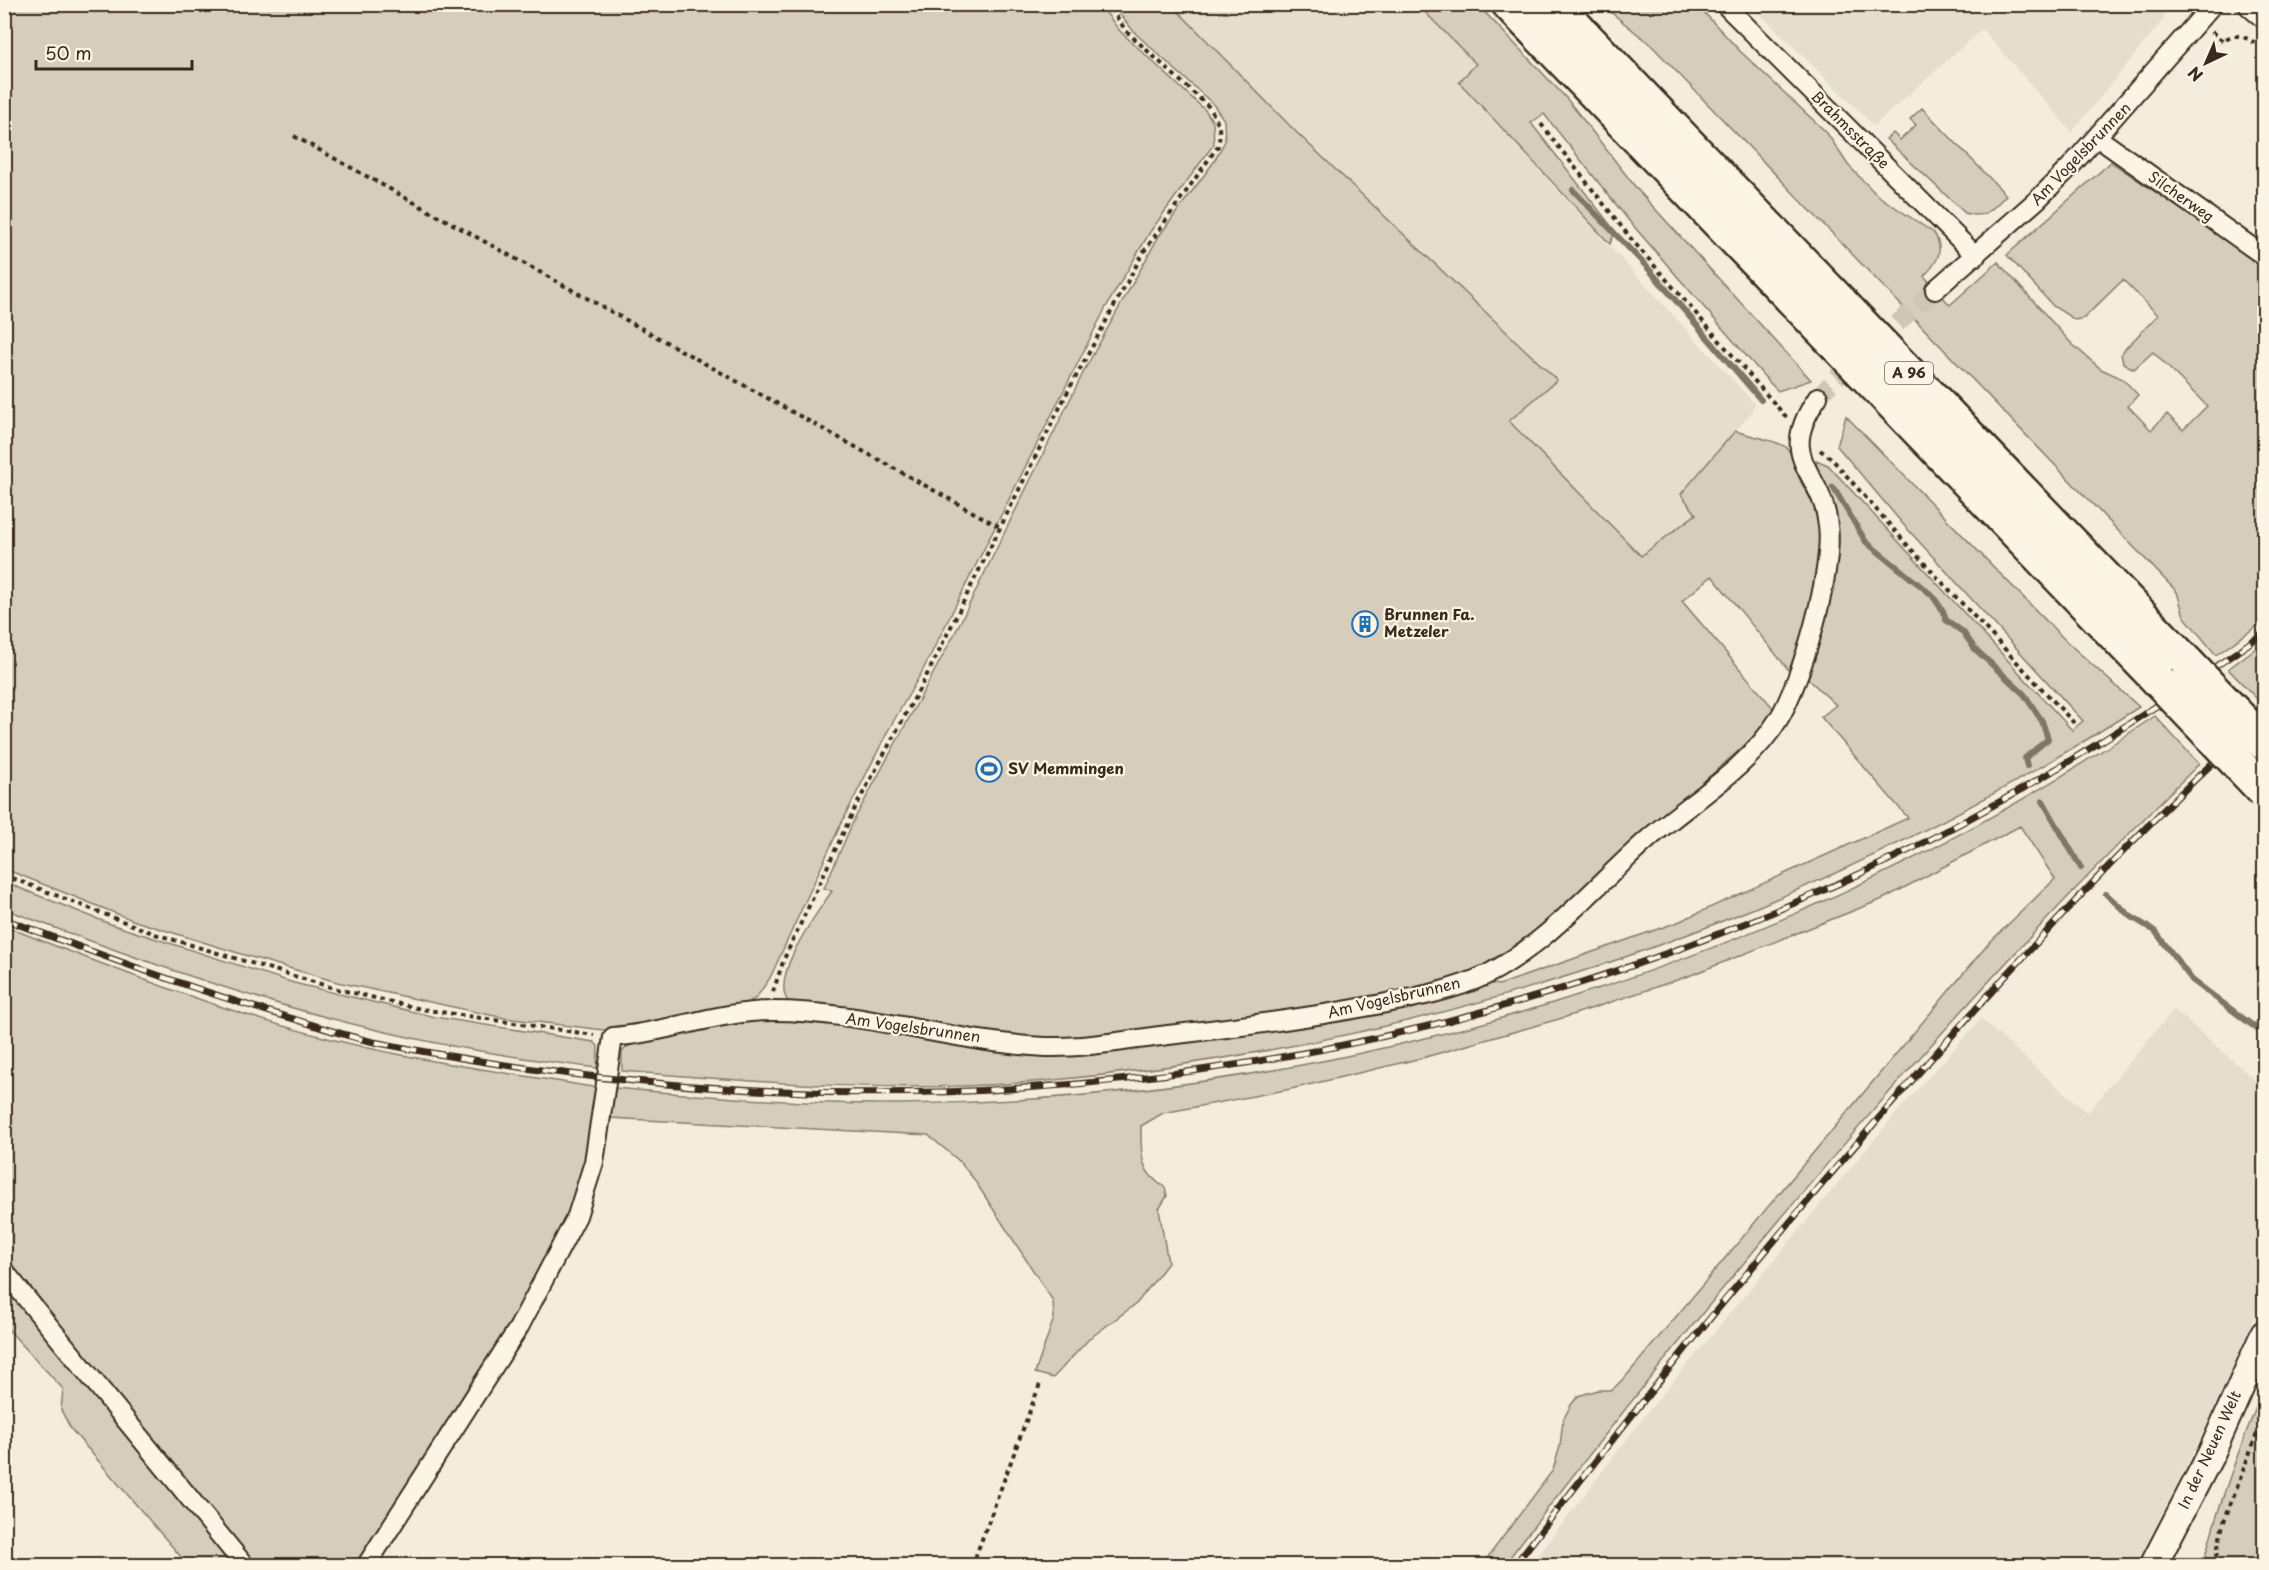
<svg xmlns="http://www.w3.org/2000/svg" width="2269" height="1570" font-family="'Playpen Sans',sans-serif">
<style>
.built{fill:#e5ddce}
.green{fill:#d6cdbd;stroke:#887c6e;stroke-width:1.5}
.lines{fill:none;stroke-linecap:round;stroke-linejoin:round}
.stream{stroke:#817466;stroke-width:6}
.street-tunnel{stroke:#cfc6b7;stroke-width:18;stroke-dasharray:18 9;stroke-linecap:butt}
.street-casing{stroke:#3b2a1e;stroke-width:22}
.secondary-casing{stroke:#3b2a1e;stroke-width:30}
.highway-casing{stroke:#3b2a1e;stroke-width:38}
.path{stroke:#3b2a1e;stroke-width:4;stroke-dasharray:4.5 4.5;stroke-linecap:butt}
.street{stroke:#fcf5e5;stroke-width:18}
.secondary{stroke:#fcf5e5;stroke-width:26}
.highway{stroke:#fcf5e5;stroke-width:33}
.rail-casing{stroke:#3b2a1e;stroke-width:7}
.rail{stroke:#fcf5e5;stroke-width:4.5;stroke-dasharray:14;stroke-linecap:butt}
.highway-bridge-casing{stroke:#3b2a1e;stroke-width:38;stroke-linecap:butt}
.highway-bridge{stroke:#fcf5e5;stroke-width:33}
.labels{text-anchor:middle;stroke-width:4.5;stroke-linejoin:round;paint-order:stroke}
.shield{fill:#fcf5e5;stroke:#75675a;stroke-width:1.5}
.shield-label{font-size:14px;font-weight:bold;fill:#3b2a1e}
.street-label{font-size:15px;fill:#3b2a1e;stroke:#fcf5e5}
.poi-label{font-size:15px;font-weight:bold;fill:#3b2a1e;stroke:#fcf5e5;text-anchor:start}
</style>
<rect width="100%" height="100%" fill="#f4eddd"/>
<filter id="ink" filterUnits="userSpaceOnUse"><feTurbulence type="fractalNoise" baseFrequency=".0167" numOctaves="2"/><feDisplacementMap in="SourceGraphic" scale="12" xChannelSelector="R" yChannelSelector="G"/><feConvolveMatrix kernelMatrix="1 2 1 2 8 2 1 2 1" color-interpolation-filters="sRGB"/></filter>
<g filter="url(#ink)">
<!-- built -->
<path class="built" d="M 1172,5 L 1418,5 L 1476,64 L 1459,83 L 1755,404 L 1751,413 L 1681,494 L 1696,514 L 1641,557 L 1509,421 L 1556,380 L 1296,132 Z
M 1751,5 L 2167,5 L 2163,20 L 2072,132 L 1982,29 L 1874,126 Z
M 2174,1009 L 2264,1088 L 2264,1294 L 2212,1415 L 2136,1565 L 1531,1565 L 1647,1413 L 1898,1111 L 1981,1019 L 2087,1113 Z"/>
<!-- green -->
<path class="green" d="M 5,5 L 1100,5 L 1120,31 L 1206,111 L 1213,122 L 1214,144 L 1150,232 L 1106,307 L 923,670 L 889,729 L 840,826 L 770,978 L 756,998 L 747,1003 L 612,1031 L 504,1018 L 337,982 L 251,957 L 135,921 L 5,869 Z
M 1112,5 L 1172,5 L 1296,132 L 1557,380 L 1509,421 L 1641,556 L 1696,514 L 1681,494 L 1735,431 C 1747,435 1778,441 1786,447 C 1793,453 1796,472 1800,480 C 1805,491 1814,502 1817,513 C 1829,558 1804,629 1792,674 L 1712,576 L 1682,601 L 1774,709 L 1757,733 L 1737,752 L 1521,943 L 1469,974 L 1444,982 L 1355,1003 L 1106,1035 L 1045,1040 L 789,1003 C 768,978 817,913 832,891 L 824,888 L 853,822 L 955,633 L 1085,369 L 1159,236 L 1213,163 L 1225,141 L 1224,120 L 1213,104 L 1136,34 Z
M 1418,5 L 1478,5 L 1567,99 L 1637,189 L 1811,380 L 1778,391 L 1769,382 L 1630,222 L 1544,114 L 1531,123 L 1615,231 L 1610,244 L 1459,82 L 1476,64 Z
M 1602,5 L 1697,5 L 1740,51 L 1827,133 L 1848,165 L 1877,195 L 1934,233 C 1945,251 1937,263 1924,276 L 1950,305 L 1998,262 L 2072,344 L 2101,369 L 2123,379 L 2138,395 L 2128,406 L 2151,430 L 2167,414 L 2183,430 L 2207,406 L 2153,352 L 2134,369 L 2123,363 L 2121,354 L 2125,349 L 2158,315 L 2123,280 L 2084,318 L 2075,320 L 2053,306 L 2007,255 L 2111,162 L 2264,266 L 2264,621 L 2216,655 L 2184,616 L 2177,592 L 1651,45 Z
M 1922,108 L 2006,195 C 1993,209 1984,220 1965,213 L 1886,139 L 1893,133 L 1900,140 L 1916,125 L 1910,119 Z
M 1846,416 L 2066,641 L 2139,707 C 1806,921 1440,1044 1045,1081 C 905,1094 763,1083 622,1071 L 622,1052 L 630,1044 L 733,1023 L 779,1019 L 876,1030 L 1028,1056 L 1076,1054 L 1484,982 L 1499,985 L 1678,922 L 1908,818 L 1821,717 L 1836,705 L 1806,677 L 1829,581 L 1816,460 L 1828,465 L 2072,730 L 2083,721 L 1902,523 L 1837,446 Z
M 2264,642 L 2264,699 L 2261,703 L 2228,669 Z
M 2155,716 L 2199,764 C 1946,1012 1719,1284 1504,1565 L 1482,1565 L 1553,1470 L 1560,1446 L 1563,1420 L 1571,1405 L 1578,1396 L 1598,1390 L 1612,1390 L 1628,1374 L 1989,943 L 2055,879 L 2020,826 L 1883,899 L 1686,977 L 1566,1017 L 1422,1058 L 1291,1089 L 1163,1113 L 1141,1126 C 1141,1153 1139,1173 1165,1187 L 1167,1196 L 1159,1209 L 1168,1263 L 1137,1303 L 1089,1339 L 1053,1378 L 1035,1373 L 1054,1318 L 1053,1301 L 973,1178 L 958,1160 L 928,1135 L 609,1118 L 614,1088 C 708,1096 804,1105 898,1104 C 1341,1101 1788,965 2155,716 Z
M 4,882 L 113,925 L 294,983 L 435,1017 L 594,1042 L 598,1046 L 597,1068 C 534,1060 470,1051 408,1037 C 269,1007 136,959 5,909 Z
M 4,926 C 113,968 222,1012 335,1040 C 421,1062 510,1073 598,1088 L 590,1143 L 569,1217 L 498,1347 L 357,1565 L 256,1565 L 195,1495 L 5,1258 Z
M 5,1287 L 232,1565 L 188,1565 L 71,1429 L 61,1410 L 63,1389 L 5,1326 Z
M 2264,1388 L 2264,1565 L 2203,1565 C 2218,1504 2240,1446 2264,1388 Z"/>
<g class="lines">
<!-- stream -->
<path class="stream" d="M 1573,190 L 1647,267 L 1761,400
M 1833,487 L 1866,542 L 1932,595 L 1943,611 L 1946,620 L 1963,632 L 1975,649 L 2024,694 L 2042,721 L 2048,739 L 2025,758 L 2027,766
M 2043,801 L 2081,868
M 2106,894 L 2130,916 L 2155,931 L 2192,980 L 2264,1034"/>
<!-- street-tunnel -->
<path class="street-tunnel" d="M 1818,397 L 1843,371 L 1935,290"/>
<!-- street casing -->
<g class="street-casing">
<path id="street" d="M 1724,4 L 1976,256
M 2098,138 L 2264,256
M 1935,290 L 2038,199 L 2070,167 L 2213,4
M 4,1271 L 245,1566
M 366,1566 L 519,1327 L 577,1216 L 594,1162 L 613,1037 C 667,1033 718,1011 773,1011 C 865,1011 955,1043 1046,1047 C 1086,1048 1128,1040 1168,1035 C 1238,1027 1307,1018 1376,1005 C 1413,998 1452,991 1486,975 C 1547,944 1596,885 1647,840 C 1690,802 1748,769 1778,720 C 1802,681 1834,569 1828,525 C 1822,468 1774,461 1818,397"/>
</g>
<!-- secondary casing -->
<g class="secondary-casing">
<path id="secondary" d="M 2252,4 L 2264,14
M 2153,1566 L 2211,1454 L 2264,1334"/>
</g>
<!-- highway casing -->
<g class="highway-casing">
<path id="highway" d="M 1509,4 L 2159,681
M 1554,4 L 2188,664"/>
</g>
<!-- path -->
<path class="path" d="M 2212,32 L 2223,41 C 2237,29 2251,41 2264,48
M 1541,124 L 1632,240 L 1787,418
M 294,136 L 1000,527
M 1820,450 L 1831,458 L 1910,548 L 2074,723
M 4,875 L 158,935 L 337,989 L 421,1009 L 594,1035
M 773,992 L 784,959 L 854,810 L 929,671 L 1067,393 L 1143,253 L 1218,146 C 1222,130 1218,121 1209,107 L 1127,32 L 1107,4
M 972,1566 L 1041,1381
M 2214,1566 L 2223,1524 L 2264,1415"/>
<!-- street -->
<use href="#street" class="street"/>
<!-- secondary -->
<use href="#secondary" class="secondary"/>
<!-- highway -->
<use href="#highway" class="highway"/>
<!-- rail casing -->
<g class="rail-casing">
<path id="rail" d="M 4,919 C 98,954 191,989 287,1017 C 318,1026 348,1037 379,1043 C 882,1143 1374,1094 1842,882 C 1992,814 2130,727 2264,633
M 1514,1566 C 1709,1312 1914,1066 2137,837 C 2178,794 2222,755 2264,714"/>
</g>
<!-- rail -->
<use href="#rail" class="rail"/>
<!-- highway-bridge casing -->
<g class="highway-bridge-casing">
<path id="highway-bridge" d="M 2188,664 L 2264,743
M 2159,681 L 2264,791"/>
</g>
<!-- highway-bridge -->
<use href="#highway-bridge" class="highway-bridge"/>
</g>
</g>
<!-- icons -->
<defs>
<g id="building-ring" transform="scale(1.35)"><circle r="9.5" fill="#fcf5e5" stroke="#1f6fb2" stroke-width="1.5"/><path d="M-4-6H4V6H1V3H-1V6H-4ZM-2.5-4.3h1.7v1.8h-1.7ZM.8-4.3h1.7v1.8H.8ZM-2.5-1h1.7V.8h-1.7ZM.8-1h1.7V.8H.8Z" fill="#1f6fb2"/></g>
<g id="stadium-ring" transform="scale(1.35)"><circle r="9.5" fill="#fcf5e5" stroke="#1f6fb2" stroke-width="1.5"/><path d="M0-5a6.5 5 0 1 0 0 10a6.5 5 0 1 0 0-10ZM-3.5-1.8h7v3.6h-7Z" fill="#1f6fb2"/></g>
</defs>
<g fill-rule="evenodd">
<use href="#building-ring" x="1365" y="624"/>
<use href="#stadium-ring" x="989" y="769"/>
</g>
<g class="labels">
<!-- shield labels -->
<rect class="shield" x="1885" y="362" width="48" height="22" rx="4.5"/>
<g class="shield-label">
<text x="1909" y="378">A 96</text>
</g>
<!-- street labels -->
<g class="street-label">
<text transform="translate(1850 130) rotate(45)" y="5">Brahmsstraße</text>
<text transform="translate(2081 154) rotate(-46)" y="5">Am Vogelsbrunnen</text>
<text transform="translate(2181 197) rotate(35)" y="5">Silcherweg</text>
<text transform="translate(1394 998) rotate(-13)" y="5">Am Vogelsbrunnen</text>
<text transform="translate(913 1028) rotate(8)" y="5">Am Vogelsbrunnen</text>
<text transform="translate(2210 1450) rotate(-65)" y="5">In der Neuen Welt</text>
</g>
<!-- poi labels -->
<g class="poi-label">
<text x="1384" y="620">Brunnen Fa.<tspan x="1384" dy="17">Metzeler</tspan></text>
<text x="1008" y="774">SV Memmingen</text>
</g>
</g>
<!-- margin -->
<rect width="2269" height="1570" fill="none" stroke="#fcf5e5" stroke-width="24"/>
<rect x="12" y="12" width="2245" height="1546" fill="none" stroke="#3b2a1e" stroke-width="2" filter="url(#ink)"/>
<!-- north arrow -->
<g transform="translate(2206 63) rotate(224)" stroke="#fcf5e5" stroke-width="4.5" paint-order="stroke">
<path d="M0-4.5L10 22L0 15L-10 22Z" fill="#3b2a1e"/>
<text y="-9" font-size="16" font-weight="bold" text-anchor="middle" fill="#3b2a1e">N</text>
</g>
<!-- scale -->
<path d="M36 60v9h156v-9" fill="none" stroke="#3b2a1e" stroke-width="3"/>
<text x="45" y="60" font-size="18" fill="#3b2a1e" stroke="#fcf5e5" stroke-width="4.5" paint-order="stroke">50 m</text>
</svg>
